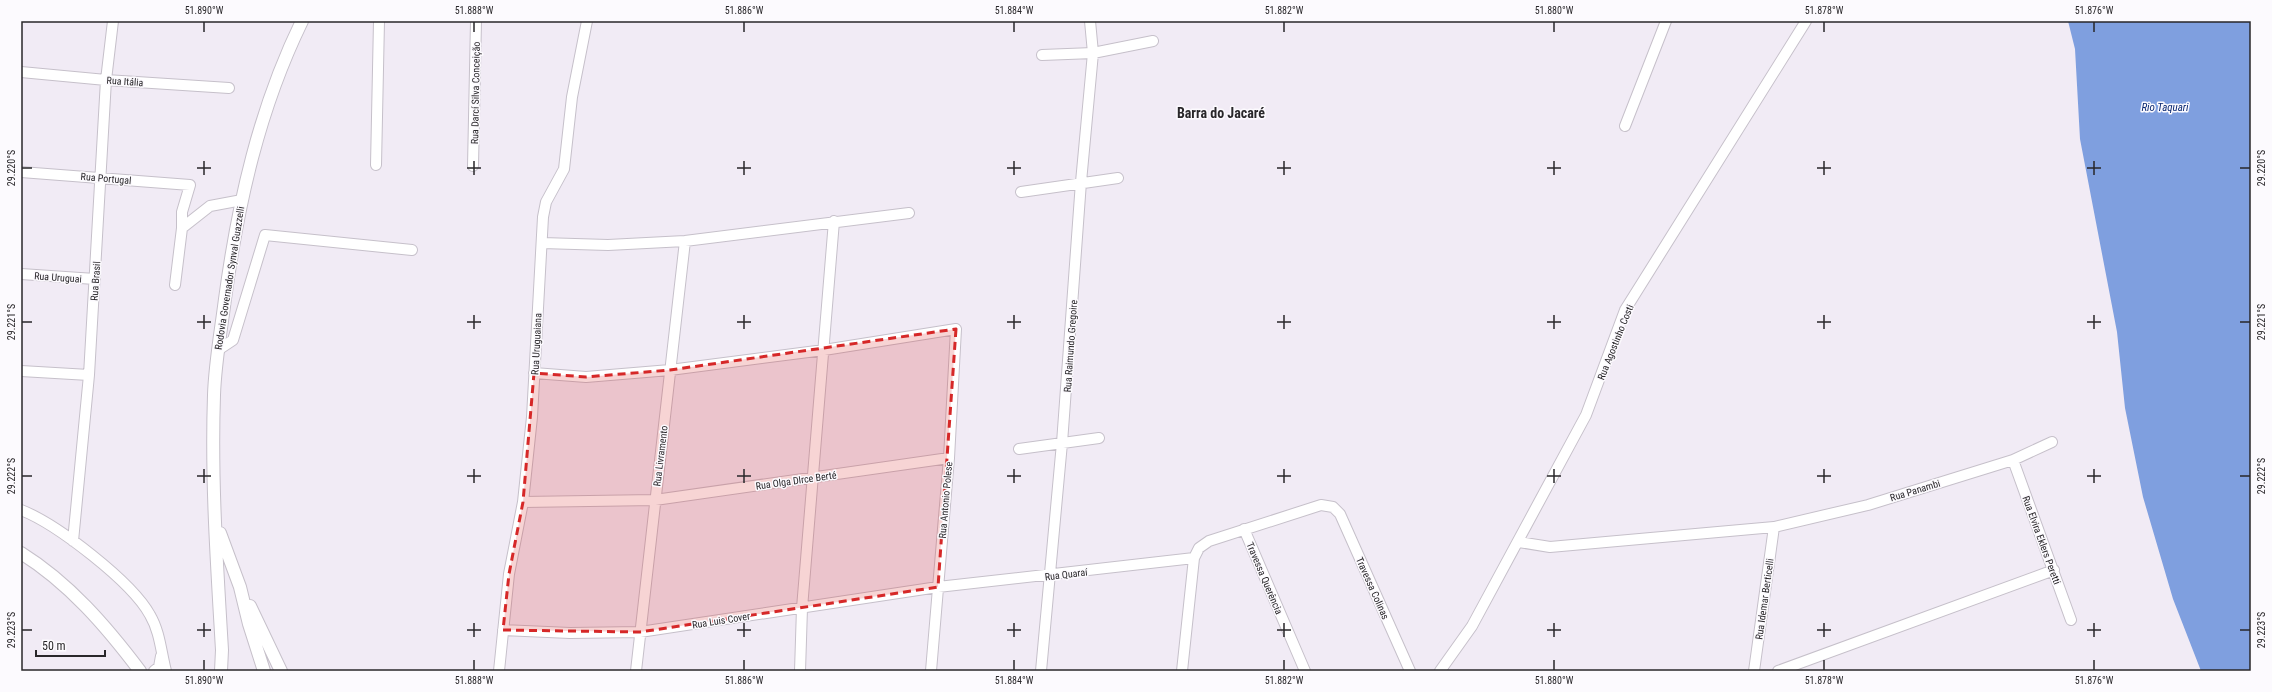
<svg xmlns="http://www.w3.org/2000/svg" width="2272" height="692" font-family="'Roboto Condensed',sans-serif">
<style>
.water{fill:#7f9fdf}
.lines{fill:none;stroke-linecap:round;stroke-linejoin:round}
.minor-casing{stroke:#c6c0ca;stroke-width:12}
.major-casing{stroke:#c6c0ca;stroke-width:14}
.minor{stroke:#fff;stroke-width:10}
.major{stroke:#fff;stroke-width:12}
.marked{fill:#d62828;fill-opacity:0.2;stroke:#d62828;stroke-width:3;stroke-dasharray:8 5;stroke-linejoin:round}
.ticks{fill:none;stroke:#29272a;stroke-width:1.5}
.labels{text-anchor:middle;stroke-width:3;stroke-linejoin:round;paint-order:stroke}
.street-label{font-size:10px;fill:#29272a;stroke:#fcfafe}
.water-label{font-size:11px;font-style:italic;fill:#0a2972;stroke:#fcfafe}
.district-label{font-size:14px;font-weight:bold;fill:#29272a;stroke:#fcfafe}
.neatline{fill:none;stroke:#29272a;stroke-width:1.5}
.ticks-label{font-size:10px;text-anchor:middle;fill:#29272a}
</style>
<rect width="100%" height="100%" fill="#f1ebf5"/>
<!-- water -->
<path class="water" d="M 2068,21 L 2251,21 L 2251,671 L 2201,671 L 2173,599 L 2143,497 L 2125,408 L 2117,332 L 2080,139 L 2075,49 Z"/>
<g class="lines">
<!-- minor casing -->
<g class="minor-casing">
<path id="minor" d="M 1042,55 L 1093,53 L 1153,41
M 21,72 L 106,80 L 229,88
M 1625,126 L 1666,21
M 376,165 L 379,21
M 473,166 L 476,21
M 21,172 L 190,185 L 182,212 L 182,228 L 175,285
M 1021,192 L 1118,178
M 182,228 L 210,206 L 242,200
M 542,243 L 608,245 L 685,241 L 909,213
M 21,274 L 95,279
M 218,350 L 233,340 L 265,235 L 412,250
M 21,371 L 89,375
M 534,373 L 586,377 L 670,370 L 824,350 L 956,329 L 949,458 L 931,671
M 1019,449 L 1099,438
M 2013,460 L 2071,620
M 523,502 L 655,500 L 949,458
M 21,510 C 57,524 132,582 150,615 C 160,632 161,652 166,671
M 1244,529 L 1305,671
M 73,541 L 89,375 L 106,80 L 113,21
M 1519,542 L 1550,547 L 1774,527 L 1868,505 L 2013,460 L 2052,442
M 503,630 L 570,633 L 640,632 L 938,587 L 1194,558
M 154,671 L 159,667 L 161,656
M 499,671 L 509,574 L 523,502 L 532,417 L 543,217 L 546,202 L 564,169 L 572,97 L 587,21
M 636,671 L 685,241
M 800,671 L 802,608 L 834,221
M 1041,671 L 1062,443 L 1081,182 L 1093,53 L 1090,21
M 1182,671 L 1194,558 L 1199,548 L 1209,541 L 1321,505 L 1333,507 L 1340,514 L 1410,671
M 1440,671 L 1472,626 L 1586,415 L 1625,310 L 1806,21
M 1754,671 L 1774,527
M 1778,671 L 2054,570"/>
</g>
<!-- major casing -->
<g class="major-casing">
<path id="major" d="M 220,533 L 240,587 L 249,624 L 264,671
M 21,553 C 69,583 106,626 140,671
M 250,606 L 281,671
M 221,671 L 222,650 C 217,565 211,480 214,395 C 215,363 221,331 225,299 C 238,203 259,109 302,21"/>
</g>
<!-- minor -->
<use href="#minor" class="minor"/>
<!-- major -->
<use href="#major" class="major"/>
</g>
<!-- marked area -->
<path class="marked" d="M 956,329 L 938,587 L 640,632 L 503,630 L 509,574 L 523,502 L 534,373 L 586,377 L 670,370 Z"/>
<!-- ticks -->
<path class="ticks" d="M 204,22 L 204,32M 474,22 L 474,32M 744,22 L 744,32M 1014,22 L 1014,32M 1284,22 L 1284,32M 1554,22 L 1554,32M 1824,22 L 1824,32M 2094,22 L 2094,32M 204,161 L 204,175M 474,161 L 474,175M 744,161 L 744,175M 1014,161 L 1014,175M 1284,161 L 1284,175M 1554,161 L 1554,175M 1824,161 L 1824,175M 2094,161 L 2094,175M 22,168 L 32,168M 197,168 L 211,168M 467,168 L 481,168M 737,168 L 751,168M 1007,168 L 1021,168M 1277,168 L 1291,168M 1547,168 L 1561,168M 1817,168 L 1831,168M 2087,168 L 2101,168M 2240,168 L 2250,168M 204,315 L 204,329M 474,315 L 474,329M 744,315 L 744,329M 1014,315 L 1014,329M 1284,315 L 1284,329M 1554,315 L 1554,329M 1824,315 L 1824,329M 2094,315 L 2094,329M 22,322 L 32,322M 197,322 L 211,322M 467,322 L 481,322M 737,322 L 751,322M 1007,322 L 1021,322M 1277,322 L 1291,322M 1547,322 L 1561,322M 1817,322 L 1831,322M 2087,322 L 2101,322M 2240,322 L 2250,322M 204,469 L 204,483M 474,469 L 474,483M 744,469 L 744,483M 1014,469 L 1014,483M 1284,469 L 1284,483M 1554,469 L 1554,483M 1824,469 L 1824,483M 2094,469 L 2094,483M 22,476 L 32,476M 197,476 L 211,476M 467,476 L 481,476M 737,476 L 751,476M 1007,476 L 1021,476M 1277,476 L 1291,476M 1547,476 L 1561,476M 1817,476 L 1831,476M 2087,476 L 2101,476M 2240,476 L 2250,476M 204,623 L 204,637M 474,623 L 474,637M 744,623 L 744,637M 1014,623 L 1014,637M 1284,623 L 1284,637M 1554,623 L 1554,637M 1824,623 L 1824,637M 2094,623 L 2094,637M 22,630 L 32,630M 197,630 L 211,630M 467,630 L 481,630M 737,630 L 751,630M 1007,630 L 1021,630M 1277,630 L 1291,630M 1547,630 L 1561,630M 1817,630 L 1831,630M 2087,630 L 2101,630M 2240,630 L 2250,630M 204,660 L 204,670M 474,660 L 474,670M 744,660 L 744,670M 1014,660 L 1014,670M 1284,660 L 1284,670M 1554,660 L 1554,670M 1824,660 L 1824,670M 2094,660 L 2094,670"/>
<g class="labels">
<!-- street labels -->
<g class="street-label">
<text transform="translate(125 81) rotate(4)" y="4">Rua Itália</text>
<text transform="translate(475 93) rotate(-89)" y="4">Rua Darcí Silva Conceição</text>
<text transform="translate(106 178) rotate(5)" y="4">Rua Portugal</text>
<text transform="translate(58 277) rotate(4)" y="4">Rua Uruguai</text>
<text transform="translate(229 278) rotate(-81)" y="4">Rodovia Governador Synval Guazzelli</text>
<text transform="translate(95 281) rotate(-86)" y="4">Rua Brasil</text>
<text transform="translate(1615 342) rotate(-68)" y="4">Rua Agostinho Costi</text>
<text transform="translate(536 344) rotate(-87)" y="4">Rua Uruguaiana</text>
<text transform="translate(1070 346) rotate(-86)" y="4">Rua Raimundo Gregoire</text>
<text transform="translate(660 456) rotate(-83)" y="4">Rua Livramento</text>
<text transform="translate(796 480) rotate(-8)" y="4">Rua Olga DIrce Berté</text>
<text transform="translate(1915 490) rotate(-17)" y="4">Rua Panambi</text>
<text transform="translate(945 500) rotate(-85)" y="4">Rua Antonio Polese</text>
<text transform="translate(2042 540) rotate(70)" y="4">Rua Elvira Eklers Peretti</text>
<text transform="translate(1066 574) rotate(-7)" y="4">Rua Quaraí</text>
<text transform="translate(1265 578) rotate(67)" y="4">Travessa Querência</text>
<text transform="translate(1373 588) rotate(66)" y="4">Travessa Colinas</text>
<text transform="translate(1764 599) rotate(-82)" y="4">Rua Idemar Berticelli</text>
<text transform="translate(721 620) rotate(-9)" y="4">Rua Luis Cover</text>
</g>
<!-- water labels -->
<g class="water-label">
<text x="2165" y="111">Rio Taquari</text>
</g>
<!-- district labels -->
<g class="district-label">
<text x="1221" y="118">Barra do Jacaré</text>
</g>
</g>
<!-- border -->
<rect width="2272" height="692" fill="none" stroke="#fcfafe" stroke-width="44"/>
<!-- scale -->
<path d="M36 650v6h69v-6" fill="none" stroke="#29272a" stroke-width="2"/>
<text x="42" y="650" font-size="12" fill="#29272a" stroke="#fcfafe" stroke-width="3" paint-order="stroke">50 m</text>
<rect x="22" y="22" width="2228" height="648" class="neatline"/>
<g class="ticks-label">
<text x="204" y="14">51.890°W</text>
<text x="474" y="14">51.888°W</text>
<text x="744" y="14">51.886°W</text>
<text x="1014" y="14">51.884°W</text>
<text x="1284" y="14">51.882°W</text>
<text x="1554" y="14">51.880°W</text>
<text x="1824" y="14">51.878°W</text>
<text x="2094" y="14">51.876°W</text>
<text transform="translate(11 168) rotate(-90)" y="4">29.220°S</text>
<text transform="translate(2261 168) rotate(-90)" y="4">29.220°S</text>
<text transform="translate(11 322) rotate(-90)" y="4">29.221°S</text>
<text transform="translate(2261 322) rotate(-90)" y="4">29.221°S</text>
<text transform="translate(11 476) rotate(-90)" y="4">29.222°S</text>
<text transform="translate(2261 476) rotate(-90)" y="4">29.222°S</text>
<text transform="translate(11 630) rotate(-90)" y="4">29.223°S</text>
<text transform="translate(2261 630) rotate(-90)" y="4">29.223°S</text>
<text x="204" y="684">51.890°W</text>
<text x="474" y="684">51.888°W</text>
<text x="744" y="684">51.886°W</text>
<text x="1014" y="684">51.884°W</text>
<text x="1284" y="684">51.882°W</text>
<text x="1554" y="684">51.880°W</text>
<text x="1824" y="684">51.878°W</text>
<text x="2094" y="684">51.876°W</text>
</g>
</svg>
